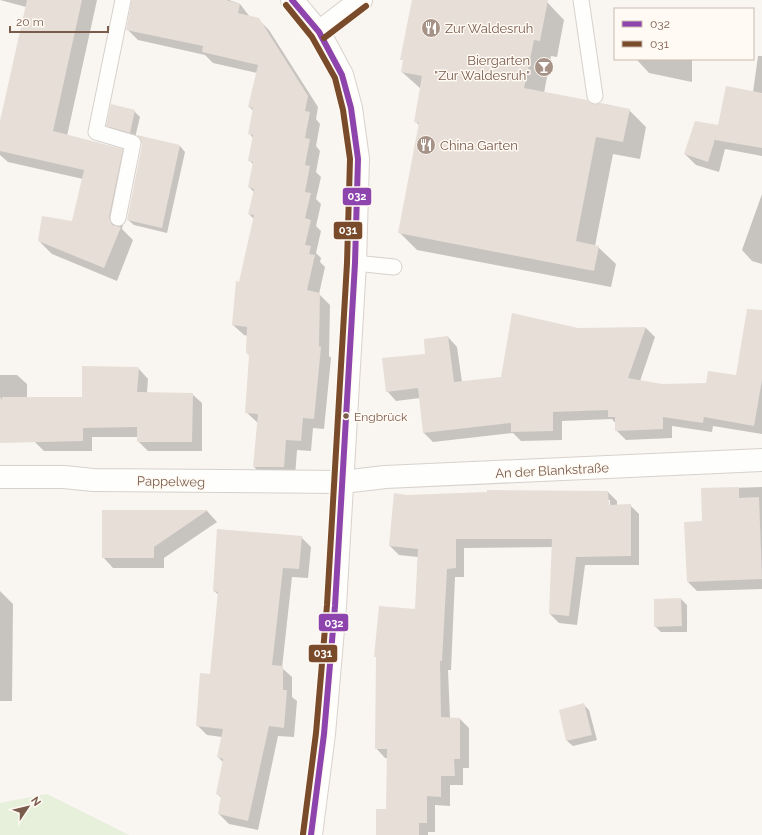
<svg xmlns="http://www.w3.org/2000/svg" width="762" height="835" font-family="Raleway,sans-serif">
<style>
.green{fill:#e7f0db}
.shadow{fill:#0003;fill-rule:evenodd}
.building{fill:#e6ded7}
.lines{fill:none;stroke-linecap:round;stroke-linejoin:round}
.service-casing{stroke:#d7d1cb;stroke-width:17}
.minor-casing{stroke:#d7d1cb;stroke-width:24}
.secondary-casing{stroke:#d9d2cb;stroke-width:24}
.service{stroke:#fefefd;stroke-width:15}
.minor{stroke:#fefefd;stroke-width:22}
.secondary{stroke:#fefefd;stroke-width:22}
.bus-1-casing{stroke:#fffaf3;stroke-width:9}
.bus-2-casing{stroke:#fffaf3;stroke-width:9}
.bus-1{stroke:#8e44ad;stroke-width:6}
.bus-2{stroke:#7a4b2a;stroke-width:6}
.bus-dot{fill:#7a5c4d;stroke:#fffaf3;stroke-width:1.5}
.labels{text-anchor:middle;stroke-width:3;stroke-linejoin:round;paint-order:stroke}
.bus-label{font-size:12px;fill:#7a5c4d;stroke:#fffaf3;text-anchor:start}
.poi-label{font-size:13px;fill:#7a5c4d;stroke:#fffaf3;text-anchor:start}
.street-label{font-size:13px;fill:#7a5c4d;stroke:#fffaf3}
.line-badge{stroke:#fffaf3;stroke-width:1.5}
.badge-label{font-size:11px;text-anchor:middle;font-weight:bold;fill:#fff}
</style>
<rect width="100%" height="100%" fill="#f9f5f0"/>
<!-- green -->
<path class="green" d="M 47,794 L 129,835 L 0,835 L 0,803 Z"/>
<!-- shadow -->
<path class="shadow" d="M 0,0 L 97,0 L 67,136 L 122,150 L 135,163 L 122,229 L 133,240 L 117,281 L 52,254 L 39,241 L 73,222 L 83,179 L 8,162 L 0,155 L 0,126 L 26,7 Z
M 132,0 L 229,0 L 240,4 L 250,17 L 258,19 L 269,30 L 318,107 L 316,119 L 320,124 L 316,146 L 320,151 L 316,172 L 321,177 L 316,199 L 321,204 L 316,226 L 321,231 L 316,253 L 321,258 L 320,262 L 325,267 L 319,294 L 330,305 L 329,356 L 331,358 L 324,429 L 313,428 L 311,451 L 297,450 L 295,477 L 265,477 L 254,467 L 258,423 L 246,412 L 250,356 L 248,336 L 244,335 L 233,325 L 240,283 L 254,219 L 249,214 L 254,192 L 249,187 L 254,165 L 249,160 L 253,138 L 249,133 L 254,111 L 249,107 L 257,73 L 213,63 L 205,55 L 138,40 L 127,29 Z
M 413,0 L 532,0 L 547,2 L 564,20 L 557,57 L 551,56 L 544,93 L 592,106 L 629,110 L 646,127 L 640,159 L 613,154 L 595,246 L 598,247 L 616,264 L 611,287 L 417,250 L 400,233 L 420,126 L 415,121 L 421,89 L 402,72 L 404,62 L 402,59 Z
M 758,56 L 762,56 L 762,156 L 725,149 L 719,172 L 696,165 L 685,154 L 719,126 L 753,92 Z
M 638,59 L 692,59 L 692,82 L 649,73 L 638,61 Z
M 134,111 L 140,117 L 135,138 L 113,131 L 108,125 Z
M 180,146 L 185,152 L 167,233 L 134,225 L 128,220 Z
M 762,194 L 762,264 L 752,261 L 742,250 Z
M 646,328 L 655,337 L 640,381 L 662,385 L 707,384 L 737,377 L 762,358 L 762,434 L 713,426 L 712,432 L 672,426 L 672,438 L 626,440 L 616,430 L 616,424 L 612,419 L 562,421 L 562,440 L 521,441 L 513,433 L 433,442 L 424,433 L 420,398 L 396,401 L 387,391 L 448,337 L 457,347 L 462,382 L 502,378 L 578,329 Z
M 139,369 L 148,379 L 147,393 L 192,394 L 202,403 L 202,451 L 148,451 L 138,441 L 138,437 L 92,437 L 92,451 L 44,451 L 35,442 L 0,441 L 0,375 L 17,375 L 27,384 L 27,398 L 83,398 Z
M 762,487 L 762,589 L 697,591 L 688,582 L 703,522 L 702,489 Z
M 608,492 L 617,501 L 617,505 L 630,505 L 639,514 L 639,565 L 585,565 L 577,625 L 559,623 L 550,614 L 553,547 L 464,548 L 464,577 L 455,577 L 451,670 L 448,670 L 450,718 L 460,719 L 469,728 L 469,768 L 463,768 L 463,785 L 450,785 L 450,806 L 435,805 L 435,832 L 428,832 L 428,835 L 377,835 L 387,810 L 388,758 L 385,758 L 376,748 L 377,658 L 375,656 L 416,610 L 418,557 L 399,555 L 390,546 L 407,496 ZM 608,500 L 610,500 L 610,510 Z
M 103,511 L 207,511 L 217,522 L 164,558 L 164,568 L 113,568 L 103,557 Z
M 301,537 L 311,547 L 308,578 L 292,577 L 282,668 L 292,677 L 292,697 L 297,701 L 294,737 L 278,736 L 258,830 L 229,824 L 219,814 L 222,798 L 217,794 L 224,763 L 218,757 L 222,737 L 207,735 L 197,725 L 211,675 L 219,595 L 214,591 Z
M 0,591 L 13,604 L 12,701 L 0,701 Z
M 681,599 L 687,605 L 687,632 L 661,632 L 655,626 Z
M 584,705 L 589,710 L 597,740 L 573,746 L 567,741 Z"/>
<!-- building -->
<path class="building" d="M 27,0 L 82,0 L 53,131 L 123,149 L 109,217 L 112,225 L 121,227 L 104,268 L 38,241 L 42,216 L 72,221 L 84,170 L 0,151 L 0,121 Z
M 132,0 L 226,0 L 240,4 L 238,13 L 259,18 L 308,96 L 305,111 L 310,112 L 305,138 L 310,139 L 305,165 L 310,166 L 305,192 L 311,193 L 305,218 L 311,220 L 305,245 L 311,246 L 309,254 L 315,255 L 307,290 L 320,293 L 319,346 L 321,347 L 314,419 L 303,418 L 301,441 L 286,440 L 284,467 L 253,467 L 258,414 L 245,413 L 249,356 L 246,352 L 247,327 L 232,325 L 236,281 L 239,282 L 254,215 L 248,214 L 254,189 L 248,187 L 253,162 L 248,161 L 253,135 L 248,134 L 253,108 L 248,107 L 258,65 L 202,52 L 203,46 L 126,30 Z
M 412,0 L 548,0 L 540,41 L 534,40 L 524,88 L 587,100 L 592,104 L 601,103 L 630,109 L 623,142 L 596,137 L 576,241 L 599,246 L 594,271 L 398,233 L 419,123 L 414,122 L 422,76 L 401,72 L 403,60 L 400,60 Z
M 726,86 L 762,93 L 762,148 L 715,140 L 716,136 L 708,162 L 684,154 L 695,121 L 718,125 Z
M 111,104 L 135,110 L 130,133 L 106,126 Z
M 137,135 L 180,145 L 162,228 L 127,220 L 142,145 L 141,140 Z
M 747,309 L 762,310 L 762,380 L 754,426 L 704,417 L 703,423 L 663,417 L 663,429 L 615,431 L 615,417 L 608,417 L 608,410 L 553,412 L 553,431 L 511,432 L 511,423 L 423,433 L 418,388 L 386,392 L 382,358 L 425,354 L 424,339 L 448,336 L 454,382 L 501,377 L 512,313 L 578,328 L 646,327 L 628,378 L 662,384 L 706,383 L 708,371 L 736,375 Z
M 82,366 L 137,367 L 139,368 L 137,392 L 193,393 L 192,442 L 137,442 L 137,427 L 83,428 L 83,441 L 0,443 L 0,397 L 2,400 L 2,397 L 82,397 Z
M 739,487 L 739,498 L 759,497 L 762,579 L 687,582 L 684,522 L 702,521 L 701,488 Z
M 487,490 L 608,491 L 609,505 L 631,504 L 631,556 L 576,557 L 569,616 L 549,614 L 552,539 L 456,539 L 456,568 L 447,569 L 442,661 L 440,661 L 441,717 L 460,718 L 460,759 L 454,759 L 455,776 L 441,776 L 441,797 L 427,796 L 427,823 L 419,823 L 419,835 L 376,835 L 376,809 L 386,809 L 387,749 L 375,749 L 376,657 L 374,657 L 379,606 L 415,609 L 418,549 L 389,546 L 394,493 L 407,495 L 487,492 Z
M 102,510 L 208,510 L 154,547 L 154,558 L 102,558 Z
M 217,529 L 302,536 L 299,569 L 283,568 L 272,665 L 283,666 L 283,690 L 287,690 L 284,728 L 269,726 L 248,821 L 218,814 L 221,796 L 216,794 L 223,759 L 217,757 L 223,729 L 196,726 L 200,673 L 210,674 L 218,592 L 213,591 Z
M 681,598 L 682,626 L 654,627 L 654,599 Z
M 584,703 L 592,735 L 566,741 L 559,710 Z"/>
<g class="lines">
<!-- service casing -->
<g class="service-casing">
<path id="service" d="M 581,0 L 595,96
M 118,218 L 133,143 L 96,132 L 123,0
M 355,263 L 394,267"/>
</g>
<!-- minor casing -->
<g class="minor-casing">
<path id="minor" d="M 319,32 L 361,0
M 0,477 L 64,477 L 93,480 L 343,482 L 385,477 L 762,460"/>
</g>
<!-- secondary casing -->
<g class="secondary-casing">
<path id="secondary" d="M 292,0 L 319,32 L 342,75 L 351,108 L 358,159 L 355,263 L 335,606 L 324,734 L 311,835"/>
</g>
<!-- service -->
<use href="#service" class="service"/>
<!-- minor -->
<use href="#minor" class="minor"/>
<!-- secondary -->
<use href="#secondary" class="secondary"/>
<!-- bus-1 casing -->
<g class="bus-1-casing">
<path id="bus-1" d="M 292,0 L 319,32 L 342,75 L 351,108 L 358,159 L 355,263 L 335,606 L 324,734 L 311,835"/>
</g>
<!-- bus-2 casing -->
<g class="bus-2-casing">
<path id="bus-2" d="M 286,5 L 312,37 L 335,78 L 343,110 L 350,159 L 347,263 L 327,605 L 316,733 L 303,834
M 324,38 L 366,6"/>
</g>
<!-- bus-1 -->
<use href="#bus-1" class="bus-1"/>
<!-- bus-2 -->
<use href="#bus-2" class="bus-2"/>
</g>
<!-- icons -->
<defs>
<g id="restaurant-disc" transform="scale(1)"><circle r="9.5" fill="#a69286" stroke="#fffaf3"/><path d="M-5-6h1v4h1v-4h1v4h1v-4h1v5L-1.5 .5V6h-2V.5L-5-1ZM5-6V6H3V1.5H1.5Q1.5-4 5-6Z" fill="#fff"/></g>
<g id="bar-disc" transform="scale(1)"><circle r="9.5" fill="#a69286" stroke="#fffaf3"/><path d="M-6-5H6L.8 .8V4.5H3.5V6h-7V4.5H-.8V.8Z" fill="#fff"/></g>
</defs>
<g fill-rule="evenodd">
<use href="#restaurant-disc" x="431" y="28"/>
<use href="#bar-disc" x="544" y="67"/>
<use href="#restaurant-disc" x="426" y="145"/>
</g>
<!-- markers -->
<circle class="bus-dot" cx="346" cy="416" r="3.5"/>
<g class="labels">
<!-- bus labels -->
<g class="bus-label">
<text x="354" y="421">Engbrück</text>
</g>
<!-- poi labels -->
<g class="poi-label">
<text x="445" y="33">Zur Waldesruh</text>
<text x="530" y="65" text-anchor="end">Biergarten<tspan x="530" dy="15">"Zur Waldesruh"</tspan></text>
<text x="440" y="150">China Garten</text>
</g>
<!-- street labels -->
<g class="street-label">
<text transform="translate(552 470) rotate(-3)" y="5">An der Blankstraße</text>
<text transform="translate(171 481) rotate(1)" y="5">Pappelweg</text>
</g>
</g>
<g class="line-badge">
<rect x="342" y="187" width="30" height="19" rx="4" fill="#8e44ad"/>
<rect x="333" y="221" width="30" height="19" rx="4" fill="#7a4b2a"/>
<rect x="318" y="613" width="31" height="19" rx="4" fill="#8e44ad"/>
<rect x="308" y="644" width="30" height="19" rx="4" fill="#7a4b2a"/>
</g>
<g class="badge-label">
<text x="357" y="200">032</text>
<text x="348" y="234">031</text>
<text x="334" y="627">032</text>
<text x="323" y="657">031</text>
</g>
<!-- legend -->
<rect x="614" y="8" width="140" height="52" fill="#fffaf3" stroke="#cabbb1"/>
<rect x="622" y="21" width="20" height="6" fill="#8e44ad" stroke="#cabbb1"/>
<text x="650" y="28" font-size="12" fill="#7a5c4d">032</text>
<rect x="622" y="41" width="20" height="6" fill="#7a4b2a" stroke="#cabbb1"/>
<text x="650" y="48" font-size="12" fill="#7a5c4d">031</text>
<!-- north arrow -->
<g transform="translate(28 807) rotate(55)" stroke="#fffaf3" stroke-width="3" paint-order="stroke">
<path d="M0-3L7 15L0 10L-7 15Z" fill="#7a5c4d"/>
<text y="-6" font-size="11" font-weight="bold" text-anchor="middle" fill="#7a5c4d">N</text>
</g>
<!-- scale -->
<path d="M10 26v6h98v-6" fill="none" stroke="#7a5c4d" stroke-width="2"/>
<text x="16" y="26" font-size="12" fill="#7a5c4d" stroke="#fffaf3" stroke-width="3" paint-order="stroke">20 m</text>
</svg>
